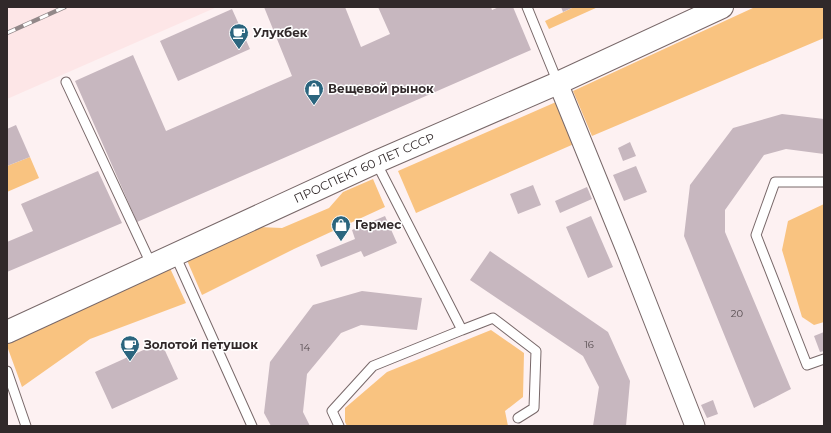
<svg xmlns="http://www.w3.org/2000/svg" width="831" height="433" font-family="Montserrat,sans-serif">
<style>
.built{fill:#fde6e7}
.green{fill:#f9c380}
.building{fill:#c7b7bf}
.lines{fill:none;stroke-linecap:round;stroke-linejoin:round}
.service-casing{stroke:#786869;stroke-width:11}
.minor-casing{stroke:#786869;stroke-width:21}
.tertiary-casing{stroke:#786869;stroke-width:24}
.service{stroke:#fff;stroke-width:9}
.minor{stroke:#fff;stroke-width:19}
.tertiary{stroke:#fff;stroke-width:22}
.rail-casing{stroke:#928889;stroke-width:4.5}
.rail{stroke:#fff;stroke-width:3;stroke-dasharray:9;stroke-linecap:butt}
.labels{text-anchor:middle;stroke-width:3;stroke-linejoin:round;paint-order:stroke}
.number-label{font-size:10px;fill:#564c4f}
.poi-label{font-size:12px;font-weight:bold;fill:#31292a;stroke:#fff;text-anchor:start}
.street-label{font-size:12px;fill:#31292a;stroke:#fff}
</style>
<rect width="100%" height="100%" fill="#fdf1f2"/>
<!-- built -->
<path class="built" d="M 7,7 L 217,7 L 7,99 Z"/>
<!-- green -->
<path class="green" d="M 574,7 L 598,7 L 549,29 L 545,21 Z
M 755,7 L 824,7 L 824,38 L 592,136 L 573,91 Z
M 556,102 L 574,144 L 416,213 L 398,171 Z
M 30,157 L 39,178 L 7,192 L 7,166 Z
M 373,179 L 385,207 L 294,249 L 202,295 L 186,258 L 258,227 L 282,228 L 329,208 L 343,192 Z
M 824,204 L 824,322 L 814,325 L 802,317 L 782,250 L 788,221 Z
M 169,266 L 186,303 L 90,339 L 22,387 L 7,346 L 7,341 Z
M 491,330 L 524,353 L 523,397 L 505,411 L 508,426 L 347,426 L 345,422 L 345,408 L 387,372 Z"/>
<!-- building -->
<path class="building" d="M 264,7 L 345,7 L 361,47 L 390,34 L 378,7 L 491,7 L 492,10 L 499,7 L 513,7 L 531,50 L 137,222 L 75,81 L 133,55 L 166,131 L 292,76 Z
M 561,7 L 574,7 L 563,12 Z
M 232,9 L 250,49 L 178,81 L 160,41 Z
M 782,114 L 824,119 L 824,154 L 786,149 L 764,155 L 725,210 L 725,232 L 791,389 L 754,408 L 684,236 L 690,185 L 733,128 Z
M 16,125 L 30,157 L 7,166 L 7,129 Z
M 630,142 L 636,156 L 623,161 L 618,148 Z
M 636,166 L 647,192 L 624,201 L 613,175 Z
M 98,171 L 122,223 L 7,272 L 7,242 L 33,231 L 21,204 Z
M 533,185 L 541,205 L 518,214 L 510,194 Z
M 587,187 L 592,199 L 560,213 L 555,201 Z
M 385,216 L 397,243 L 364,257 L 361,251 L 321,267 L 316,255 L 355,239 L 352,230 Z
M 591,216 L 613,267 L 588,278 L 566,227 Z
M 490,251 L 608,332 L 630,381 L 626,426 L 593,426 L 599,387 L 583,356 L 470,280 Z
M 362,291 L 422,298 L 417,330 L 361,325 L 341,333 L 307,374 L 303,412 L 310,426 L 271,426 L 264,413 L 270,362 L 313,305 Z
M 824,332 L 824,351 L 820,352 L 814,336 Z
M 161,342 L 178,379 L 112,409 L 95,372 Z
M 713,400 L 718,414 L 707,418 L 701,405 Z"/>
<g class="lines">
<!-- service casing -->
<g class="service-casing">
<path id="service" d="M 527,7 L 558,83
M 66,82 L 152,266
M 824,182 L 775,182 L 756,235 L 807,365 L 824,359
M 175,255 L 252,426
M 462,330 L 493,318 L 536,351 L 534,408 L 518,418
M 7,371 L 26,426
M 339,426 L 332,411 L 373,366 L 462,330 L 376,162"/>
</g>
<!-- minor casing -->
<g class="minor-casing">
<path id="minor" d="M 558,83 L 626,250 L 695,426"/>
</g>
<!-- tertiary casing -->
<g class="tertiary-casing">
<g id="tertiary">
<path id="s1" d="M 7,332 L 376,162 L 558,83 L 722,7"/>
</g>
</g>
<!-- service -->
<use href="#service" class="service"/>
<!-- minor -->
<use href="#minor" class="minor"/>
<!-- tertiary -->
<use href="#tertiary" class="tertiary"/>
<!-- rail casing -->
<g class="rail-casing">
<path id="rail" d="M 7,33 L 65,7"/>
</g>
<!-- rail -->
<use href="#rail" class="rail"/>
</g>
<!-- icons -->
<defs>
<g id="cafe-pin" transform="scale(1)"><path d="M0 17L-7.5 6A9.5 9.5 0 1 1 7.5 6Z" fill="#2b657e" stroke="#fff"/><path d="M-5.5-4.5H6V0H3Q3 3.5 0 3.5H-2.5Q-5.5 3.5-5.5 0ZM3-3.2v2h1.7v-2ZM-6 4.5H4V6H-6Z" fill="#fff"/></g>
<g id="shop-pin" transform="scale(1)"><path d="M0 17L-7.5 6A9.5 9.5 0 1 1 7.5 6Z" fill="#2b657e" stroke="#fff"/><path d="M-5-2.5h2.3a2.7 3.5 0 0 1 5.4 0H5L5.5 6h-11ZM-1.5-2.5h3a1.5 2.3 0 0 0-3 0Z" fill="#fff"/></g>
</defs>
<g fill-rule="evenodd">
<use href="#cafe-pin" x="239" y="33"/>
<use href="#shop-pin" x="314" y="89"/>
<use href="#shop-pin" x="341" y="225"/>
<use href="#cafe-pin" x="130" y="345"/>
</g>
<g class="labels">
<!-- number labels -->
<g class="number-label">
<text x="737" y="317">20</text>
<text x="589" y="348">16</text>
<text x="305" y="351">14</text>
</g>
<!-- poi labels -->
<g class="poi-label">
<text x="253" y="37">Улукбек</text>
<text x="328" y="93">Вещевой рынок</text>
<text x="355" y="229">Гермес</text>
<text x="144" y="349">Золотой петушок</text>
</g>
<!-- street labels -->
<g class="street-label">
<text dy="4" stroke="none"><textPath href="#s1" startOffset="393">ПРОСПЕКТ 60 ЛЕТ СССР</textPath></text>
</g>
</g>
<!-- border -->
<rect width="831" height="433" fill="none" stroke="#31292a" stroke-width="16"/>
</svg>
